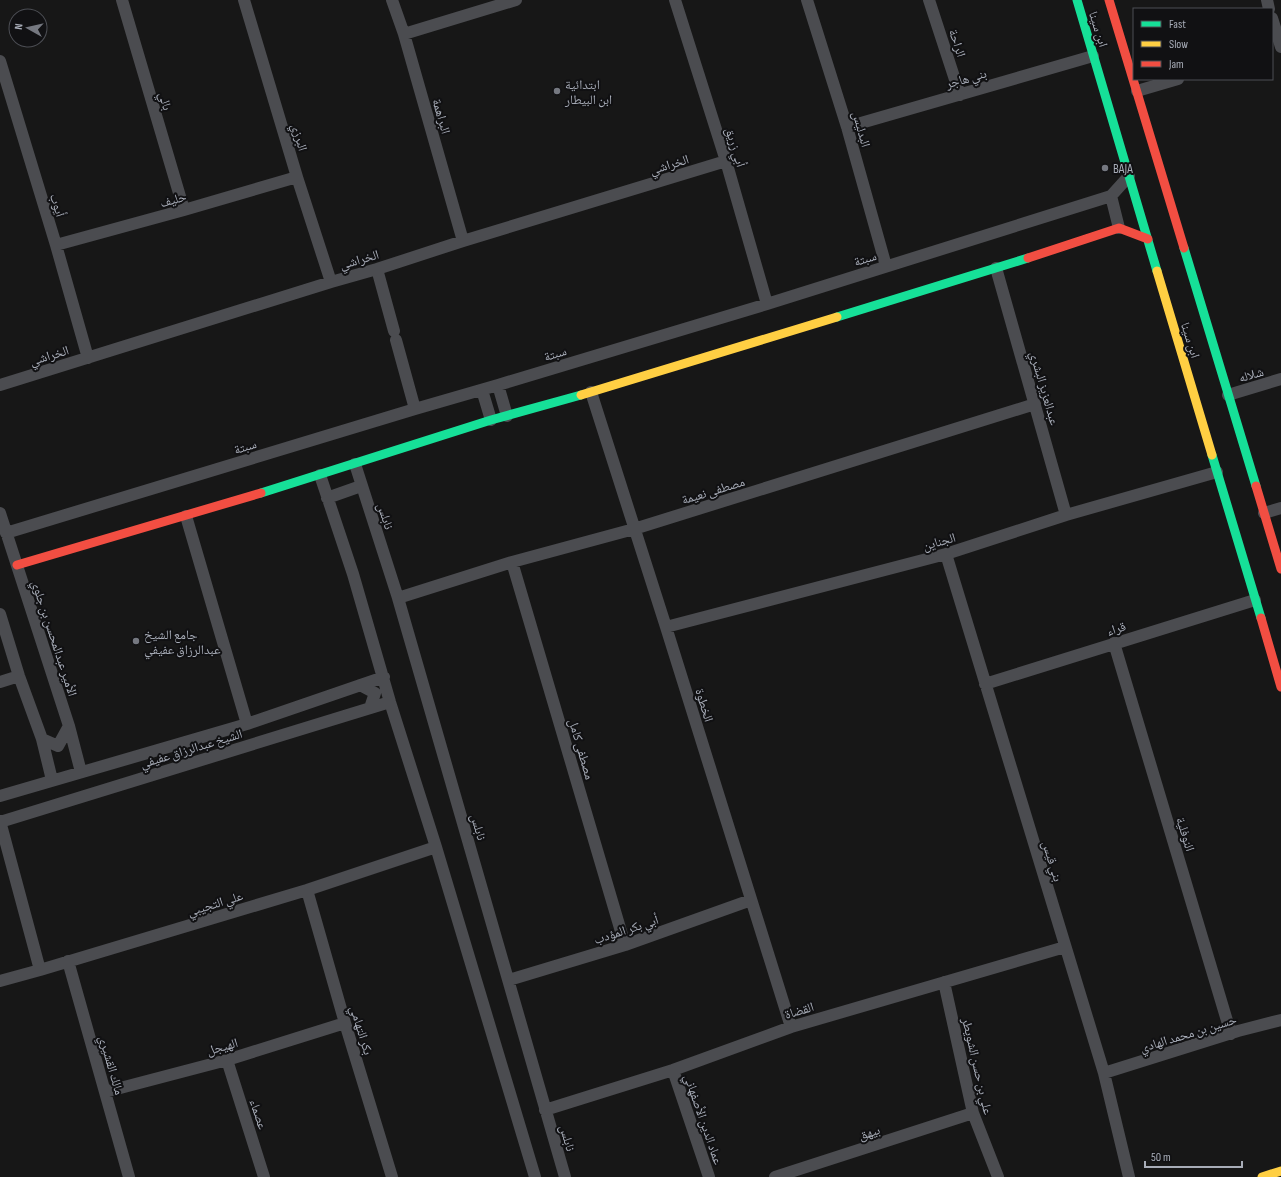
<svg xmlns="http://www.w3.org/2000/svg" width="1281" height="1177" font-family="'Sofia Sans Condensed','Noto Naskh Arabic',sans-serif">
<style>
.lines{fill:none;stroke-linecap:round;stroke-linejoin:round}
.street{stroke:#4b4c50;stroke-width:12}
.fast{stroke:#16e098;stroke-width:9}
.slow{stroke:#ffcf43;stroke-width:9}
.jam{stroke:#f24e42;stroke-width:9}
.poi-dot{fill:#757880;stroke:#111113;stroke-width:1.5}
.labels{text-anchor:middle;stroke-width:4;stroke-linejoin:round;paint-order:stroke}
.street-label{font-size:13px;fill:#a8adb8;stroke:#111113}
.poi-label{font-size:13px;fill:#a8adb8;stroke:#111113;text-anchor:start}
</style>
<rect width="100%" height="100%" fill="#171717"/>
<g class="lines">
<!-- street -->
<path class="street" d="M 122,0 L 184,210
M 244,0 L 297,177 L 331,282
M 392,0 L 404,34 L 463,241
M 675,0 L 726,161 L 767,304
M 807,0 L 847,127 L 886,266
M 929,0 L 960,95
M 1267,0 L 1269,9
M 1272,18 L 1281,47
M 404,34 L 516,0
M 0,61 L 56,245 L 88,358
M 1137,91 L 1178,79
M 847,127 L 1093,56
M 1111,196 L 1119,228
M 56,245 L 184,210 L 297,177
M 996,268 L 1066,515
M 377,269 L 394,331
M 396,340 L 415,409
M 0,385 L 331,282 L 377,269 L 463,241 L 726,161
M 498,385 L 507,416
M 482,390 L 491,420
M 591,392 L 666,627 L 791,1027
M 1228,395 L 1281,379
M 355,464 L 398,598 L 565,1177
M 320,475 L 353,574 L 390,702 L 436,847 L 535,1177
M 327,498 L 361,486
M 0,513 L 69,726 L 81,772
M 1264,513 L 1281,508
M 186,516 L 247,724
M 6,533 L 415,409 L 498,385 L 767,304 L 1111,196 L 1129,176
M 946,554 L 1104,1073 L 1129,1177
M 512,562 L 625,945
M 398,598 L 512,562 L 634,529 L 1035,404
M 0,614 L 19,676 L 42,739 L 52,780
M 666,627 L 946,554 L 1066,515 L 1217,472
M 1114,643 L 1231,1034
M 0,682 L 19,676
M 985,684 L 1255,600
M 360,685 L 375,693 L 370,708
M 42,739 L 58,746 L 69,726
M 0,796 L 247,724 L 384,677
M 0,821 L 40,970
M 0,822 L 390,702
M 307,890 L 345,1023 L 392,1177
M 68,961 L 129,1177
M 509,980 L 625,945 L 751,900
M 0,981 L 40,970 L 307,890 L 436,847
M 944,982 L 973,1113 L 998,1177
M 227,1060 L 264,1177
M 673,1070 L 709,1177
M 1104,1073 L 1238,1031 L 1281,1020
M 105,1092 L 227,1060 L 345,1023
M 545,1110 L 673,1070 L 791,1027 L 1065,947
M 775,1177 L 973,1113"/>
<!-- fast -->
<path class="fast" d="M 1077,0 L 1157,271
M 1184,248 L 1256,486
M 837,317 L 1028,258
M 1212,455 L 1261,618
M 261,493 L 491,420 L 581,395"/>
<!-- slow -->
<path class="slow" d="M 1157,271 L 1212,455
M 581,395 L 837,317
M 1262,1177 L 1281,1171"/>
<!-- jam -->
<path class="jam" d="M 1109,0 L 1184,248
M 1028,258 L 1119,228 L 1148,239
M 1256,486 L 1281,569
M 17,565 L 261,493
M 1261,618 L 1281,687"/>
</g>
<!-- markers -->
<g class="poi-dot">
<circle cx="557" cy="91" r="4"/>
<circle cx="1105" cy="168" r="4"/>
<circle cx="136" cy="641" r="4"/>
</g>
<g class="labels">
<!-- street labels -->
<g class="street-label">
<text transform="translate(1099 29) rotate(73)" y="5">ابن سينا</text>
<text transform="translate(958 43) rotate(72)" y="5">الراحة</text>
<text transform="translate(966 78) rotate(-16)" y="5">بني هاجر</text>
<text transform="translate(166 101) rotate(74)" y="5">بالي</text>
<text transform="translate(442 116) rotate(74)" y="5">البراهمة</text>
<text transform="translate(862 129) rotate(74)" y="5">البدليس</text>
<text transform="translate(300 137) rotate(74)" y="5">البرزي</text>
<text transform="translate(736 147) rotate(73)" y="5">أبي زريق</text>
<text transform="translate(669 164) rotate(-17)" y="5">الخراشي</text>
<text transform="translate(173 199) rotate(-16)" y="5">حليف</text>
<text transform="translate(58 205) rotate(73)" y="5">أيوب</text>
<text transform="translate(865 258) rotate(-17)" y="5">سبتة</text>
<text transform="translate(359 259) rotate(-16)" y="5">الخراشي</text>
<text transform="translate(1191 340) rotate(73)" y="5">ابن سينا</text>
<text transform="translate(555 353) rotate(-17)" y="5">سبتة</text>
<text transform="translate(49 355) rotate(-17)" y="5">الخراشي</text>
<text transform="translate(1251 374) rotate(-16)" y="5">شلاله</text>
<text transform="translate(1045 388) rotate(74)" y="5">عبدالعزيز البشري</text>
<text transform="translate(245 446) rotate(-17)" y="5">سبتة</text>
<text transform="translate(713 490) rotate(-17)" y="5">مصطفى نعيمة</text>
<text transform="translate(386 516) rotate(72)" y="5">نابلس</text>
<text transform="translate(939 541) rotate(-16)" y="5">الجناين</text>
<text transform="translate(1116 628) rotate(-17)" y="5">قراء</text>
<text transform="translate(55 638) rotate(72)" y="5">الأمير عبدالمحسن بن جلوي</text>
<text transform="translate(705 705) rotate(73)" y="5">الخطوة</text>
<text transform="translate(191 748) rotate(-17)" y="5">الشيخ عبدالرزاق عفيفي</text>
<text transform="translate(582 749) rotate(74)" y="5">مصطفى كامل</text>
<text transform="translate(479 827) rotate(74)" y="5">نابلس</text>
<text transform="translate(1186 834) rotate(73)" y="5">النوفلية</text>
<text transform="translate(1053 861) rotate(73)" y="5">بني قيس</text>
<text transform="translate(215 903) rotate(-17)" y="5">علي التجيبي</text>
<text transform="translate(626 929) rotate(-18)" y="5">أبي بكر المؤدب</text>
<text transform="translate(799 1010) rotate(-17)" y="5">القضاة</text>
<text transform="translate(362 1030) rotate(73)" y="5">بكر التهامي</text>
<text transform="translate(1188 1033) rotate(-17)" y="5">حسين بن محمد الهادي</text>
<text transform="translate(222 1046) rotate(-16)" y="5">الهيجل</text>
<text transform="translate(112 1065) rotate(74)" y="5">مالك القشيري</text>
<text transform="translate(978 1066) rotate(77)" y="5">علي بن حسن الشويطر</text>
<text transform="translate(259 1114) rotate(72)" y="5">عصماء</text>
<text transform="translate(704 1119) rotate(71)" y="5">عماد الدين الأصفهاني</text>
<text transform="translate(869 1132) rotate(-18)" y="5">بيهق</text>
<text transform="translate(568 1138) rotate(74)" y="5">نابلس</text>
</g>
<!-- poi labels -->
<g class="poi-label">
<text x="565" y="89">ابتدائية<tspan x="565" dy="15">ابن البيطار</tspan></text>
<text x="1113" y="173">BAJA</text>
<text x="144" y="639">جامع الشيخ<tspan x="144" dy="15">عبدالرزاق عفيفي</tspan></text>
</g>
</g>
<!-- legend -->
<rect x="1133" y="8" width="140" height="72" fill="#111113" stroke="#4d4f55"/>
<rect x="1141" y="21" width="20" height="6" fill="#16e098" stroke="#4d4f55"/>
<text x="1169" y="28" font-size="12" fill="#a8adb8">Fast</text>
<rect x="1141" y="41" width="20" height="6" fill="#ffcf43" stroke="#4d4f55"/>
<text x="1169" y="48" font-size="12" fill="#a8adb8">Slow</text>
<rect x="1141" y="61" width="20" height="6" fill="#f24e42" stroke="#4d4f55"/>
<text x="1169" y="68" font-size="12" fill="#a8adb8">Jam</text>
<!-- north arrow -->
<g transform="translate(28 28) rotate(278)"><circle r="19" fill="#111113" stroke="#4d4f55"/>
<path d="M0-3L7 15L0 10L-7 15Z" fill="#757880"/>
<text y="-6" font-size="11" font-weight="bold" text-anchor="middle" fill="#a8adb8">N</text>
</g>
<!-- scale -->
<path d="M1145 1161v6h97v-6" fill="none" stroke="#a8adb8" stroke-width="2"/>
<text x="1151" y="1161" font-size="12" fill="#a8adb8" stroke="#111113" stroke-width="3" paint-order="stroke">50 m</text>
</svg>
